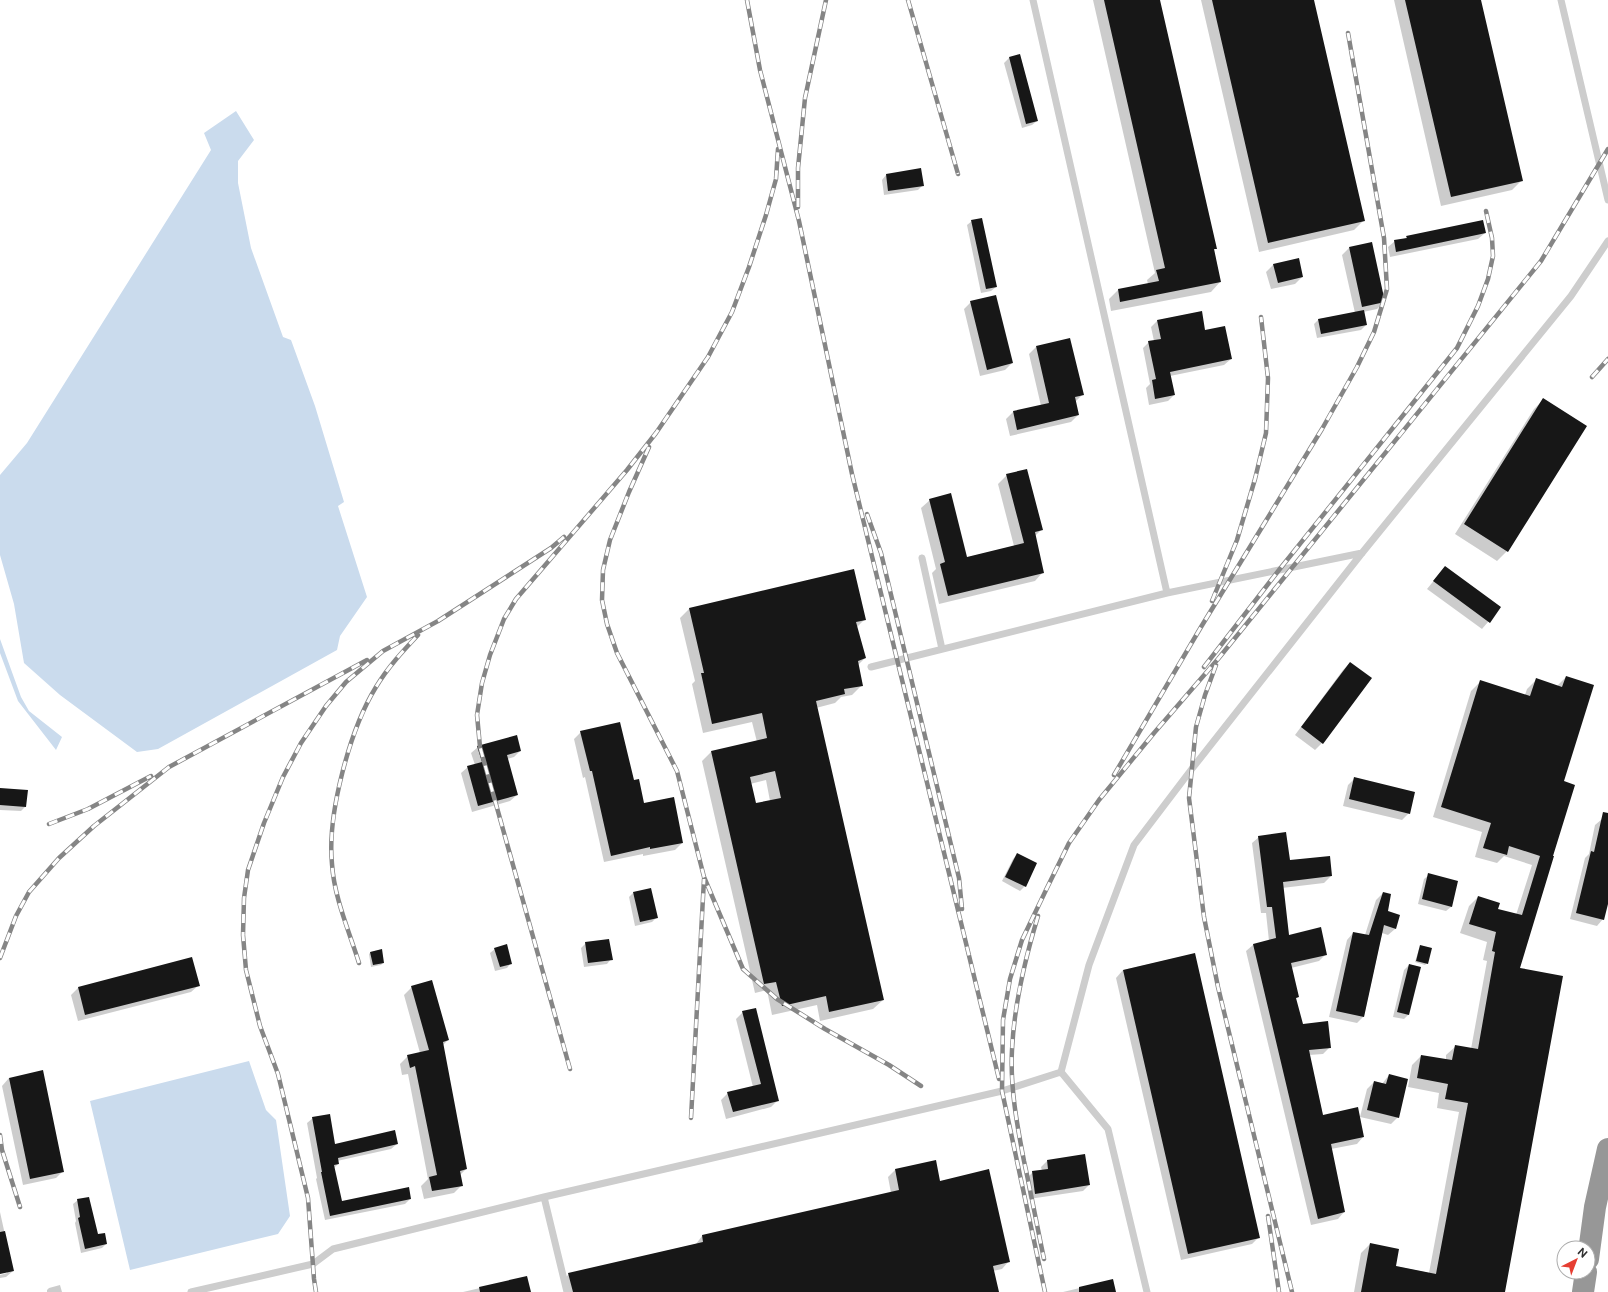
<svg xmlns="http://www.w3.org/2000/svg" width="1608" height="1292" font-family="'Public Sans',sans-serif">
<style>
.water{fill:#cadbed}
.shadow{fill:#0003;fill-rule:evenodd}
.building{fill:#171717;fill-rule:evenodd}
.lines{fill:none;stroke-linecap:round;stroke-linejoin:round}
.lane{stroke:#cdcdcd;stroke-width:7}
.highway{stroke:#979797;stroke-width:22}
.rail-casing{stroke:#858585;stroke-width:4.5}
.rail{stroke:#fff;stroke-width:3;stroke-dasharray:9;stroke-linecap:butt}
</style>
<rect width="100%" height="100%" fill="#fff"/>
<!-- water -->
<path class="water" d="M 236,111 L 254,140 L 238,161 L 238,183 L 251,248 L 283,337 L 291,340 L 315,406 L 344,502 L 338,506 L 367,597 L 340,636 L 337,650 L 158,749 L 137,752 L 60,695 L 24,663 L 14,604 L 0,555 L 0,475 L 27,443 L 211,150 L 204,133 Z
M 0,639 L 21,697 L 29,711 L 62,737 L 56,750 L 18,701 L 0,653 Z
M 249,1061 L 266,1110 L 276,1120 L 290,1216 L 278,1234 L 130,1270 L 90,1101 Z"/>
<!-- shadow -->
<path class="shadow" d="M 1093,0 L 1159,0 L 1216,248 L 1214,250 L 1220,282 L 1211,292 L 1111,311 L 1109,299 L 1118,290 L 1148,284 L 1147,280 L 1155,273 Z
M 1201,0 L 1313,0 L 1364,220 L 1354,230 L 1259,252 Z
M 1394,0 L 1480,0 L 1522,180 L 1512,190 L 1441,206 Z
M 1020,55 L 1037,121 L 1032,125 L 1022,128 L 1004,63 L 1009,58 Z
M 886,175 L 922,186 L 918,190 L 884,195 L 882,180 Z
M 972,221 L 996,287 L 991,291 L 981,293 L 967,225 Z
M 1485,233 L 1478,239 L 1390,257 L 1388,247 L 1395,241 L 1404,239 L 1407,237 Z
M 1349,248 L 1384,302 L 1377,309 L 1363,312 L 1366,325 L 1361,330 L 1317,338 L 1314,324 L 1319,319 L 1355,313 L 1342,255 Z
M 1274,264 L 1302,277 L 1295,284 L 1271,289 L 1266,272 Z
M 971,302 L 1012,363 L 1005,370 L 980,376 L 964,309 Z
M 1157,321 L 1205,331 L 1231,359 L 1224,365 L 1170,376 L 1174,395 L 1168,401 L 1149,405 L 1146,388 L 1150,384 L 1143,348 L 1149,342 L 1154,341 L 1151,327 Z
M 1036,347 L 1082,395 L 1075,402 L 1078,415 L 1071,422 L 1010,436 L 1006,419 L 1013,412 L 1041,406 L 1029,354 Z
M 1543,400 L 1507,551 L 1497,561 L 1455,534 L 1534,409 Z
M 1007,475 L 1042,529 L 1035,536 L 1043,572 L 1035,581 L 939,604 L 932,573 L 936,569 L 921,508 L 930,500 L 966,558 L 1014,546 L 998,484 Z
M 1445,567 L 1500,608 L 1482,629 L 1427,589 Z
M 853,570 L 865,619 L 856,628 L 865,658 L 858,665 L 862,685 L 852,695 L 841,697 L 835,703 L 816,708 L 883,1000 L 873,1009 L 820,1021 L 817,1005 L 772,1015 L 767,990 L 755,993 L 702,761 L 711,752 L 757,742 L 752,722 L 703,733 L 692,684 L 695,681 L 680,618 L 689,609 ZM 766,780 L 770,801 L 755,804 L 750,784 Z
M 1350,663 L 1322,743 L 1315,750 L 1295,735 L 1343,670 Z
M 1566,677 L 1562,782 L 1518,968 L 1504,1292 L 1354,1292 L 1361,1253 L 1370,1244 L 1395,1266 L 1429,1273 L 1459,1112 L 1437,1108 L 1439,1093 L 1408,1087 L 1412,1065 L 1421,1056 L 1446,1060 L 1446,1055 L 1456,1046 L 1471,1049 L 1487,961 L 1483,960 L 1487,942 L 1460,933 L 1469,906 L 1478,897 L 1496,910 L 1516,915 L 1532,865 L 1504,856 L 1497,863 L 1475,857 L 1482,832 L 1433,817 L 1471,691 L 1480,682 L 1525,695 L 1527,689 L 1536,680 L 1557,686 Z
M 581,732 L 633,781 L 643,804 L 682,843 L 675,850 L 643,856 L 643,854 L 604,862 L 585,777 L 583,778 L 574,739 Z
M 478,747 L 520,751 L 514,757 L 507,759 L 517,795 L 510,801 L 472,812 L 461,773 L 468,767 L 475,765 L 471,753 Z
M 1355,778 L 1409,813 L 1402,820 L 1343,806 L 1348,785 Z
M 0,789 L 25,807 L 21,811 L 0,810 Z
M 1602,819 L 1608,820 L 1608,900 L 1603,919 L 1597,926 L 1570,919 L 1585,858 L 1589,854 L 1595,825 Z
M 1259,837 L 1289,862 L 1331,876 L 1324,883 L 1282,888 L 1289,936 L 1326,954 L 1319,961 L 1291,968 L 1298,997 L 1295,999 L 1302,1025 L 1330,1047 L 1323,1054 L 1309,1055 L 1323,1116 L 1363,1137 L 1357,1144 L 1331,1149 L 1344,1212 L 1338,1219 L 1311,1225 L 1246,951 L 1253,945 L 1269,941 L 1266,913 L 1261,913 L 1252,843 Z
M 1017,855 L 1025,886 L 1020,891 L 1002,881 L 1013,859 Z
M 1429,875 L 1457,882 L 1451,907 L 1446,911 L 1418,904 L 1424,879 Z
M 633,893 L 657,917 L 652,922 L 635,926 L 629,897 Z
M 1383,893 L 1387,912 L 1395,929 L 1388,935 L 1382,933 L 1364,1016 L 1357,1023 L 1329,1017 L 1347,940 L 1353,933 L 1365,935 L 1376,900 Z
M 586,943 L 611,959 L 607,964 L 584,967 L 581,948 Z
M 1421,947 L 1427,963 L 1425,965 L 1415,962 L 1419,949 Z
M 495,949 L 511,963 L 507,968 L 495,971 L 490,953 Z
M 371,952 L 383,963 L 381,965 L 371,967 L 369,954 Z
M 1194,954 L 1259,1237 L 1252,1244 L 1181,1260 L 1116,978 L 1123,970 Z
M 1409,965 L 1408,1015 L 1404,1019 L 1393,1017 L 1404,970 Z
M 199,985 L 191,992 L 78,1021 L 71,995 L 78,988 Z
M 412,987 L 448,1040 L 443,1045 L 466,1169 L 460,1175 L 462,1185 L 454,1193 L 424,1199 L 421,1186 L 428,1179 L 408,1074 L 402,1075 L 400,1064 L 408,1056 L 420,1053 L 404,995 Z
M 743,1012 L 778,1100 L 771,1107 L 726,1119 L 721,1100 L 728,1093 L 753,1087 L 736,1019 Z
M 1389,1075 L 1398,1117 L 1391,1124 L 1360,1117 L 1367,1089 L 1374,1082 L 1382,1084 Z
M 9,1078 L 63,1171 L 56,1178 L 23,1185 L 2,1086 Z
M 313,1118 L 334,1145 L 397,1144 L 391,1149 L 337,1161 L 338,1164 L 334,1168 L 341,1202 L 410,1199 L 405,1204 L 325,1220 L 316,1179 L 317,1178 L 307,1123 Z
M 1047,1161 L 1089,1185 L 1083,1191 L 1029,1199 L 1026,1179 L 1033,1172 L 1042,1171 L 1041,1167 Z
M 935,1162 L 939,1182 L 1009,1261 L 1002,1269 L 993,1271 L 998,1292 L 564,1292 L 562,1281 L 569,1274 L 696,1244 L 702,1236 L 891,1193 L 888,1177 L 895,1170 Z
M 78,1200 L 97,1236 L 106,1244 L 102,1248 L 81,1253 L 75,1223 L 76,1221 L 73,1204 Z
M 0,1212 L 13,1271 L 6,1277 L 0,1278 L 0,1275 L 7,1273 L 7,1271 L 0,1273 Z
M 527,1277 L 530,1292 L 463,1292 Z
M 1113,1280 L 1115,1292 L 1063,1292 Z
M 60,1285 L 62,1292 L 47,1292 L 47,1290 L 49,1288 Z"/>
<!-- building -->
<path class="building" d="M 1104,0 L 1160,0 L 1217,249 L 1214,249 L 1221,282 L 1120,302 L 1118,289 L 1159,281 L 1156,270 L 1165,268 Z
M 1212,0 L 1314,0 L 1365,221 L 1268,243 Z
M 1405,0 L 1481,0 L 1523,181 L 1451,197 Z
M 1020,54 L 1038,121 L 1026,124 L 1009,57 Z
M 921,168 L 924,186 L 888,191 L 886,174 Z
M 982,218 L 997,287 L 986,289 L 971,220 Z
M 1483,220 L 1486,233 L 1396,252 L 1394,240 L 1407,238 L 1406,236 Z
M 1372,242 L 1385,302 L 1362,307 L 1349,247 Z
M 1299,258 L 1303,277 L 1278,283 L 1273,264 Z
M 996,295 L 1013,363 L 987,370 L 970,301 Z
M 1364,310 L 1367,325 L 1321,334 L 1318,319 Z
M 1202,311 L 1205,330 L 1225,326 L 1232,359 L 1170,372 L 1175,395 L 1155,399 L 1152,380 L 1156,379 L 1148,341 L 1161,339 L 1157,320 Z
M 1070,338 L 1084,395 L 1075,397 L 1079,415 L 1017,430 L 1013,411 L 1049,403 L 1036,346 Z
M 1543,398 L 1587,426 L 1508,552 L 1464,524 Z
M 1027,469 L 1043,530 L 1035,532 L 1044,573 L 948,596 L 940,564 L 945,562 L 929,499 L 951,493 L 967,557 L 1024,543 L 1006,474 Z
M 1445,566 L 1501,607 L 1490,623 L 1433,581 Z
M 854,569 L 866,620 L 856,622 L 866,658 L 858,661 L 863,686 L 844,689 L 845,694 L 816,701 L 884,1000 L 829,1012 L 826,996 L 782,1006 L 776,982 L 764,984 L 711,751 L 767,738 L 762,713 L 712,724 L 701,673 L 704,673 L 689,608 ZM 775,771 L 781,798 L 756,803 L 750,777 Z
M 1350,662 L 1372,678 L 1323,744 L 1301,727 Z
M 1566,676 L 1594,685 L 1564,781 L 1575,785 L 1553,856 L 1554,856 L 1520,968 L 1563,976 L 1505,1292 L 1361,1292 L 1370,1243 L 1399,1249 L 1396,1266 L 1436,1274 L 1468,1103 L 1445,1099 L 1448,1084 L 1417,1078 L 1421,1055 L 1452,1060 L 1455,1045 L 1478,1049 L 1495,952 L 1492,951 L 1496,932 L 1469,924 L 1478,896 L 1500,903 L 1498,909 L 1522,915 L 1540,856 L 1509,846 L 1507,855 L 1483,848 L 1491,823 L 1441,807 L 1480,680 L 1530,696 L 1536,678 L 1562,687 Z
M 620,722 L 634,780 L 639,779 L 644,803 L 674,797 L 683,843 L 650,849 L 650,847 L 611,856 L 592,771 L 590,771 L 580,731 Z
M 517,735 L 521,751 L 507,755 L 518,795 L 478,806 L 467,766 L 482,762 L 477,746 Z
M 1354,777 L 1415,792 L 1410,814 L 1349,799 Z
M 0,788 L 28,790 L 26,807 L 0,805 Z
M 1603,812 L 1608,813 L 1608,904 L 1604,920 L 1576,913 L 1591,851 L 1594,852 Z
M 1286,832 L 1290,860 L 1330,856 L 1332,876 L 1283,882 L 1289,935 L 1321,927 L 1327,955 L 1291,963 L 1299,997 L 1296,998 L 1303,1024 L 1328,1021 L 1331,1048 L 1309,1050 L 1323,1115 L 1358,1107 L 1364,1137 L 1331,1144 L 1345,1212 L 1318,1219 L 1253,944 L 1276,938 L 1272,907 L 1267,907 L 1258,836 Z
M 1017,853 L 1037,863 L 1026,887 L 1005,877 Z
M 1428,873 L 1458,881 L 1452,907 L 1422,899 Z
M 651,888 L 658,918 L 640,922 L 633,892 Z
M 1383,892 L 1391,894 L 1388,911 L 1400,915 L 1396,929 L 1384,925 L 1364,1017 L 1336,1011 L 1353,932 L 1369,935 Z
M 609,939 L 613,960 L 588,963 L 585,942 Z
M 507,944 L 512,964 L 500,967 L 494,948 Z
M 1420,945 L 1432,948 L 1428,964 L 1416,961 Z
M 382,949 L 384,963 L 373,965 L 370,952 Z
M 1195,953 L 1260,1238 L 1188,1254 L 1123,970 Z
M 192,957 L 200,986 L 85,1015 L 78,987 Z
M 1409,964 L 1421,967 L 1409,1015 L 1397,1012 Z
M 432,980 L 449,1040 L 443,1042 L 467,1169 L 460,1171 L 463,1186 L 432,1191 L 429,1177 L 437,1175 L 415,1066 L 410,1068 L 407,1055 L 429,1050 L 411,986 Z
M 756,1008 L 779,1101 L 733,1112 L 727,1092 L 761,1084 L 742,1011 Z
M 43,1070 L 64,1172 L 30,1179 L 9,1078 Z
M 1389,1074 L 1408,1079 L 1399,1118 L 1367,1110 L 1374,1081 L 1386,1084 Z
M 330,1114 L 335,1144 L 395,1130 L 398,1144 L 338,1158 L 339,1164 L 334,1165 L 342,1201 L 409,1187 L 411,1199 L 330,1216 L 321,1172 L 322,1172 L 312,1117 Z
M 1085,1154 L 1090,1185 L 1035,1194 L 1032,1171 L 1048,1169 L 1047,1160 Z
M 936,1160 L 940,1181 L 989,1169 L 1010,1262 L 993,1266 L 999,1292 L 573,1292 L 568,1273 L 703,1242 L 702,1235 L 899,1190 L 895,1169 Z
M 89,1197 L 98,1234 L 105,1233 L 107,1244 L 85,1249 L 78,1218 L 80,1217 L 77,1199 Z
M 5,1231 L 14,1271 L 0,1274 L 0,1232 Z
M 527,1276 L 531,1292 L 480,1292 L 479,1287 Z
M 1113,1279 L 1116,1292 L 1079,1292 L 1079,1287 Z"/>
<g class="lines">
<!-- lane -->
<path class="lane" d="M 1033,0 L 1167,593 L 1362,553
M 1561,0 L 1608,200
M 922,558 L 942,649
M 871,667 L 1167,593
M 1061,1072 L 1108,1129 L 1147,1292
M 544,1197 L 567,1292
M 191,1292 L 313,1264 L 333,1249 L 544,1197 L 1002,1091 L 1061,1072 L 1089,965 L 1134,845 L 1191,770 L 1362,553 L 1571,296 L 1608,241"/>
<!-- highway -->
<path class="highway" d="M 1588,1259 L 1595,1207 L 1608,1149
M 1583,1292 L 1586,1272"/>
<!-- rail casing -->
<g class="rail-casing">
<path id="rail" d="M 747,0 L 760,70 L 799,221 L 852,474 L 999,1079
M 908,0 L 958,174
M 798,207 L 798,168 L 805,98 L 826,0
M 1592,377 L 1608,359
M 649,447 L 629,492 L 610,540 L 603,570 L 602,600 L 607,624 L 617,653 L 677,771 L 704,877 L 743,969 L 777,999 L 825,1029 L 889,1065 L 921,1086
M 867,514 L 881,553 L 959,878 L 962,909
M 1212,601 L 1237,540 L 1255,479 L 1266,433 L 1268,378 L 1261,317
M 1216,665 L 1205,695 L 1196,727 L 1189,798 L 1204,917 L 1218,987 L 1292,1292
M 1204,667 L 1279,570 L 1457,348 L 1478,306 L 1488,279 L 1493,256 L 1492,238 L 1486,211
M 1114,775 L 1201,627 L 1322,429 L 1357,367 L 1374,332 L 1387,289 L 1384,238 L 1348,33
M 49,824 L 88,809 L 151,776
M 1038,916 C 1025,959 1014,1005 1012,1050 C 1010,1087 1017,1125 1024,1161 C 1031,1193 1037,1226 1044,1259
M 0,958 L 16,916 L 29,892 L 59,858 L 94,826 L 169,767 L 367,660
M 359,963 C 349,931 334,897 332,864 C 327,814 350,729 376,687 C 388,667 403,651 418,635
M 570,1069 L 480,747 L 477,715 L 482,683 L 490,655 L 504,619 L 516,599 L 627,470 L 656,433 L 708,357 L 732,312 L 749,267 L 766,215 L 776,179 L 778,149
M 691,1118 L 704,879
M 0,1135 L 2,1150 L 20,1207
M 1268,1216 L 1279,1292
M 316,1292 L 314,1279 L 308,1198 L 278,1074 L 260,1026 L 246,970 L 243,935 L 244,898 L 248,870 L 264,823 L 283,777 L 301,743 L 326,706 L 346,682 L 383,651 L 438,621 L 551,548 L 564,537
M 1045,1292 L 1002,1091 L 1003,1020 L 1010,979 L 1022,940 L 1046,890 L 1069,843 L 1099,800 L 1154,733 L 1218,659 L 1541,261 L 1608,149"/>
</g>
<!-- rail -->
<use href="#rail" class="rail"/>
</g>
<!-- north arrow -->
<g transform="translate(1576 1260) rotate(42)"><circle r="19" fill="#ffffff" stroke="#acacac"/>
<path d="M0-3L7 15L0 10L-7 15Z" fill="#e63e32"/>
<text y="-6" font-size="11" font-weight="bold" text-anchor="middle" fill="#303030">N</text>
</g>
</svg>
